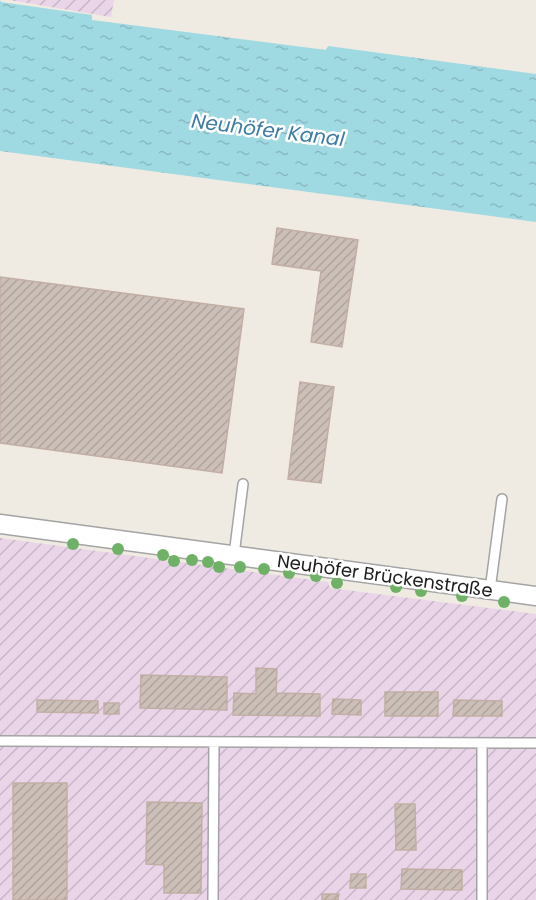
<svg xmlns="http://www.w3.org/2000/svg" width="536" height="900" font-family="Poppins,sans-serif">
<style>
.industrial{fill:url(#industrial-furrows)}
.water{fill:url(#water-ripples)}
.building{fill:url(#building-hatch);stroke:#c2aea4;stroke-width:1.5}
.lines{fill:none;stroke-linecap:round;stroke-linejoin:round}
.lane-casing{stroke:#a4a4a4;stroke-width:12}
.street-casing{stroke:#a4a4a4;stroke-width:21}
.lane{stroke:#fff;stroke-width:9}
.street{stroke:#fff;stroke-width:18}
.tree{fill:#6fb267}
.labels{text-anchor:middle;stroke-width:5;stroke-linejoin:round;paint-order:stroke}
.street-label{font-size:18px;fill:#1d1d1d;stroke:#fff}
.water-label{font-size:20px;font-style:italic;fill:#3d7ca5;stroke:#fff}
</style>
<defs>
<pattern id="industrial-furrows" width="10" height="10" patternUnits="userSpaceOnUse" patternTransform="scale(1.5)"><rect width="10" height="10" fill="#e9d4e8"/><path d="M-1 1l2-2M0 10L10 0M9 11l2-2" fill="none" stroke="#c7b6c7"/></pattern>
<pattern id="water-ripples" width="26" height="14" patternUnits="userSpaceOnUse" patternTransform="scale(1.5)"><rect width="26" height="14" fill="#9fd9e1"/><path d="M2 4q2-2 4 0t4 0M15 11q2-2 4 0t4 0" fill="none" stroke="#88bac1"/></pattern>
<pattern id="building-hatch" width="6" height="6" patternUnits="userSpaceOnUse" patternTransform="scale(1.5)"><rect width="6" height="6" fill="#ccbfb8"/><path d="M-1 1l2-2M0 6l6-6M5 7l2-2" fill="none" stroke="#afa49e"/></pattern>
</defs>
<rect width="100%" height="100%" fill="#efeae2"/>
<!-- industrial -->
<path class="industrial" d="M 9,0 L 114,0 L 111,17 Z
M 0,538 L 328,582 L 330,588 L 536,614 L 536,900 L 0,900 Z"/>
<!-- water -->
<path class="water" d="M 0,0 L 1,2 L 92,15 L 92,20 L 326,50 L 328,46 L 536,74 L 536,222 L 0,151 Z"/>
<!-- building -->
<path class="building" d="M 277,228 L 358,240 L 342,347 L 311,342 L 321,271 L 272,264 Z
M 0,277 L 244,309 L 222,473 L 0,443 Z
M 300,382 L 334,387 L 321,483 L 288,479 Z
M 256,668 L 277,669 L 276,693 L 320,694 L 320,716 L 233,715 L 234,693 L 256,694 Z
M 141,675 L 227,677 L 227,710 L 140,708 Z
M 385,692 L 438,692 L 438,716 L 385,716 Z
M 333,699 L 361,700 L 361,715 L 332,714 Z
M 37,700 L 98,701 L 98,713 L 37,712 Z
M 454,700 L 502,701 L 502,716 L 453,716 Z
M 104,703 L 119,703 L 119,714 L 104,714 Z
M 13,783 L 67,783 L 67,900 L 13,900 Z
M 147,802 L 202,803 L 201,893 L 164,893 L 164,865 L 146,864 Z
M 395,804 L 415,804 L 416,850 L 396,850 Z
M 402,869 L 462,870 L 462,890 L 401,889 Z
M 351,874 L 366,874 L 366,888 L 350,888 Z
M 322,894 L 339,894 L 338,900 L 322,900 Z"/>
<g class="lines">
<!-- lane casing -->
<g class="lane-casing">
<path id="lane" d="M 234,555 L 243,484
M 490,590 L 502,499
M 0,741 L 536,743
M 482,743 L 482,900
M 213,900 L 214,742"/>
</g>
<!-- street casing -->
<g class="street-casing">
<path id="street" d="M 0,524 L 536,596"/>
</g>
<!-- lane -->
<use href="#lane" class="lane"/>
<!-- street -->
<use href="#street" class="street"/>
</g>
<!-- trees -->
<g class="tree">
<circle cx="73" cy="544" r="6"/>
<circle cx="118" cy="549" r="6"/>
<circle cx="163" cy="555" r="6"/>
<circle cx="192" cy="560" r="6"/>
<circle cx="174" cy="561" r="6"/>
<circle cx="208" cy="562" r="6"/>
<circle cx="219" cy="567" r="6"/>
<circle cx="240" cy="567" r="6"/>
<circle cx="264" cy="569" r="6"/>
<circle cx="289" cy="573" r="6"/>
<circle cx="316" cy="576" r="6"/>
<circle cx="337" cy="583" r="6"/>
<circle cx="396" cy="587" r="6"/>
<circle cx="421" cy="591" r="6"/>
<circle cx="462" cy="596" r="6"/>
<circle cx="504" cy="602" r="6"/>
</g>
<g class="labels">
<!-- street labels -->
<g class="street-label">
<text transform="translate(385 576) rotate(8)" y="6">Neuhöfer Brückenstraße</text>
</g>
<!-- water labels -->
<g class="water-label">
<text transform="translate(268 130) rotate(7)" y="7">Neuhöfer Kanal</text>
</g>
</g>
</svg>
